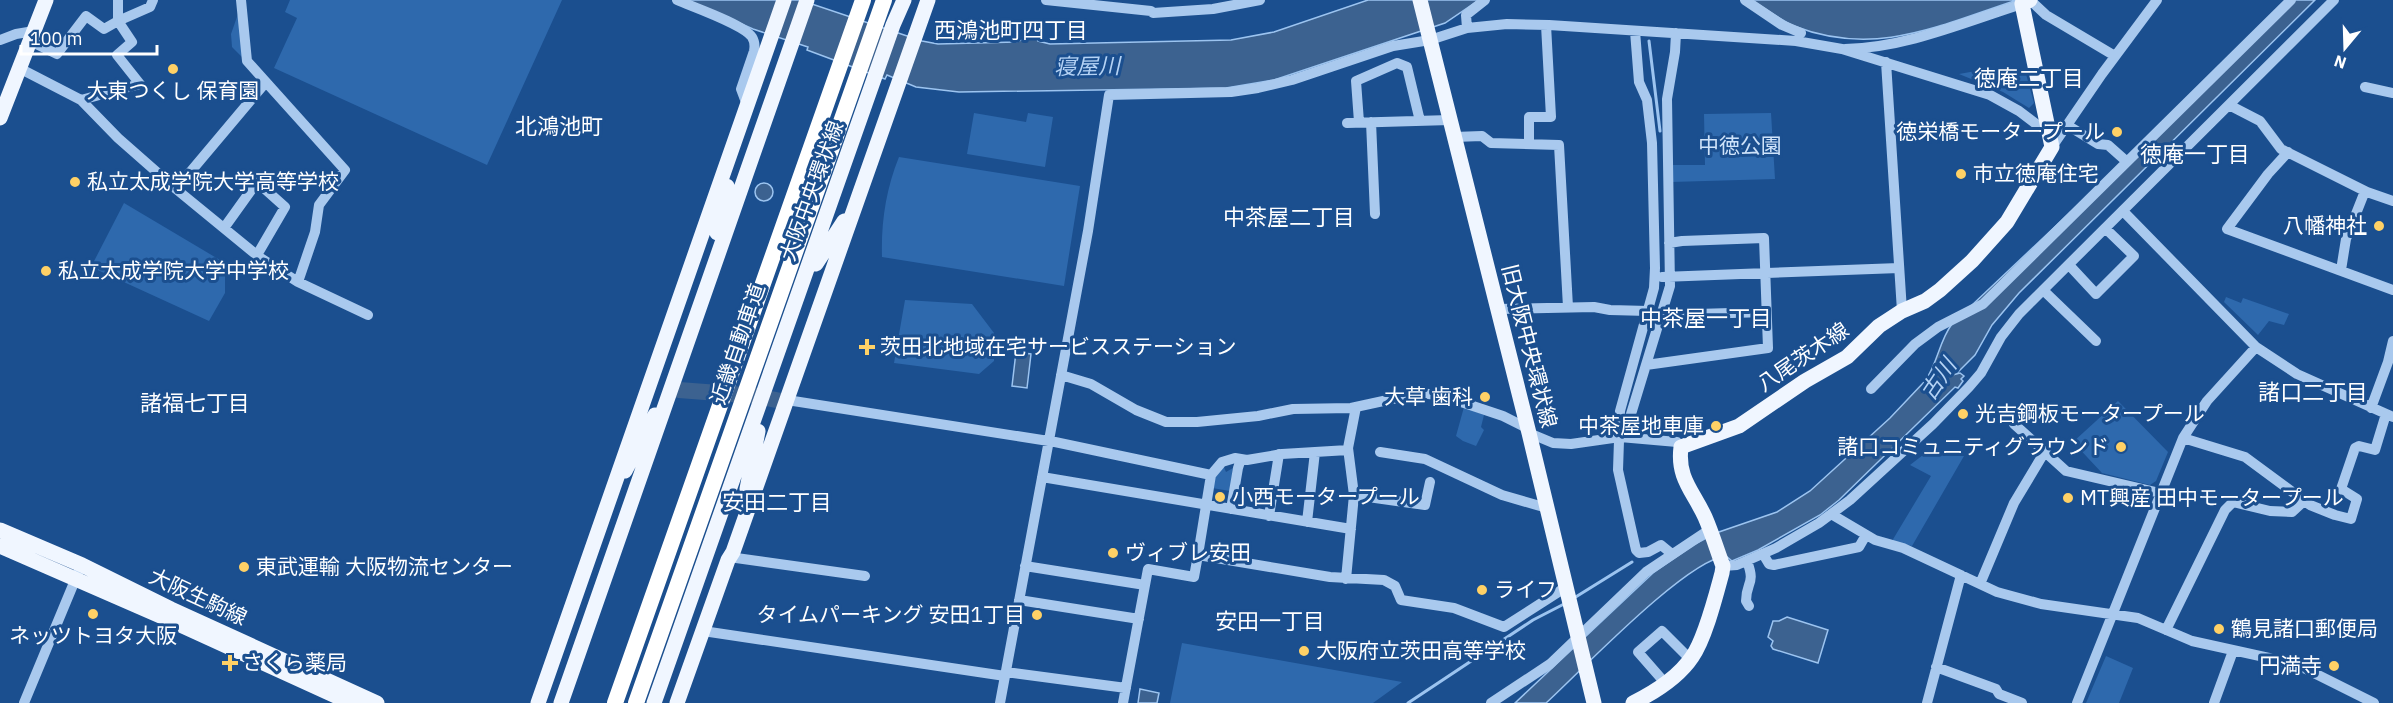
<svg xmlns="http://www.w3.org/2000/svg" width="2393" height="703" font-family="'IBM Plex Sans','Noto Sans JP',sans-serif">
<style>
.green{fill:#2e69ad}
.water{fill:#3c6290;stroke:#9cc4f0;stroke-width:1.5}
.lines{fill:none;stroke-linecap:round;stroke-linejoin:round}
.stream{stroke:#9cc4f0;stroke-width:3}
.river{stroke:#3c6290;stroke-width:16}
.minor{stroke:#a9c9ee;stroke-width:10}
.major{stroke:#f0f6ff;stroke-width:15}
.highway{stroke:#fff;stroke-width:16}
.poi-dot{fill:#ffd166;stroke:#1b4f8f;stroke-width:2}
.labels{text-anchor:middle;stroke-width:6;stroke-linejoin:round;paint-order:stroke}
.poi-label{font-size:21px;fill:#fff;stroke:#1b4f8f;text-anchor:start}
.park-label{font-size:21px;fill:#cfe3fa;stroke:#1b4f8f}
.street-label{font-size:21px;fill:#fff;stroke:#1b4f8f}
.neighbourhood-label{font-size:22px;fill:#fff;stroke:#1b4f8f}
.water-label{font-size:22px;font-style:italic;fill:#b5d3f5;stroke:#1b4f8f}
</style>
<rect width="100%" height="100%" fill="#1b4f8f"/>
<!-- green -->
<path class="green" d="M 290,0 L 562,0 L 487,165 L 274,68 L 297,18 L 285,12 Z
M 238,14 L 244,59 L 232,47 L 231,34 Z
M 1998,67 L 2001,80 L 2026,74 L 2034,103 L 2029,108 L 2003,92 L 1959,74 Z
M 974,113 L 1026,122 L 1028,113 L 1053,117 L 1045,167 L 967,154 Z
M 1771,113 L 1775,179 L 1671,182 L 1671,165 L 1705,165 L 1704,114 Z
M 899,157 L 1080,186 L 1064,286 L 882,257 C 881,222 886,189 899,157 Z
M 124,203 L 225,263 L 225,293 L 209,321 L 91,267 Z
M 2226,297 L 2241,303 L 2243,298 L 2289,314 L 2284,325 L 2269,321 L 2258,335 L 2224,302 Z
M 905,300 L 972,304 L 994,333 L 994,361 L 979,374 L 894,363 Z
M 2118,401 L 2168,452 L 2156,481 L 2150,485 L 2102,473 L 2073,442 Z
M 1464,407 L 1484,415 L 1481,427 L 1484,430 L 1476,446 L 1463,441 L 1456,436 Z
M 1923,455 L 1964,456 L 1912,546 L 1892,541 L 1931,476 L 1910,465 Z
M 1223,465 L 1226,472 L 1233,468 L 1230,491 L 1212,488 L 1214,475 Z
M 1182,643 L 1402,682 L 1373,703 L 1170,703 Z
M 2106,656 L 2133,668 L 2119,703 L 2086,703 Z"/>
<!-- water -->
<path class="water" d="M 687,0 L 800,0 L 922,41 L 938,44 L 1016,42 L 1035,35 L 1038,41 L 1050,44 L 1231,40 L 1274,32 L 1368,0 L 1479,0 L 1445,23 L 1274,80 L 1226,88 L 959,92 L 916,87 L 887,75 L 885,79 L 807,50 L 808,47 L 753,29 Z
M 1751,0 L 2017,0 C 1940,25 1876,58 1794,26 C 1780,20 1765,8 1751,0 Z
M 2295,0 L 2315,0 L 2019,293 L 1992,325 L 1975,355 L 1956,374 L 1960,373 L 1964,376 L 1961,379 L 1963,381 L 1958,388 L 1955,387 L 1839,500 L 1820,515 L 1758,550 L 1732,561 L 1726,556 C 1686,560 1581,671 1546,703 L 1515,703 L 1653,573 L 1695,544 L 1716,533 L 1777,512 L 1810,491 L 1890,418 L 1925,381 C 1938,363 1939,341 1952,324 Z
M755 192a9 9 0 1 1 18 0a9 9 0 1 1-18 0Z
M 1016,352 L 1031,354 L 1027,388 L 1012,386 Z
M 1787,617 L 1828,630 L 1818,663 L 1773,649 L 1771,646 L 1773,641 L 1768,637 L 1773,621 L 1779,621 Z
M 1140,689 L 1159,693 L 1157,703 L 1138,703 Z"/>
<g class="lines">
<!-- stream -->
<path class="stream" d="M 1649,41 L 1660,131
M 1574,598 L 1632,562
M 1408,703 L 1533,620 L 1566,603"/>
<!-- river -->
<path class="river" d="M 679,390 L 758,396
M 771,399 L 781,401"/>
<!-- minor -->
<path class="minor" d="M 241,0 L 247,61 L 345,170 L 319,205 L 315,232 L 298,282 L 368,315
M 677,0 C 693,7 743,24 752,37 C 755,42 755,46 754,51 L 741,89 L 747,105
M 1046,0 L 1151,11 L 1153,13 L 1213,9 L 1260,0
M 1745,0 L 1782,25 L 1801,33
M 2030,0 L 2046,15 L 2115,56
M 1467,28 L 1466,15 L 1485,0
M 1635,31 L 1639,82 L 1647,100 L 1652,143 L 1655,268 L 1654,288 L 1620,411 L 1618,470 L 1636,550 L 1639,553 L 1648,552 L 1661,545 L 1672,554
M 0,40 L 16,34 L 34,31
M 30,41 L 57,54 L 86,16 L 104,29 L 118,21 L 118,0
M 1845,49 C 1905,48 1965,22 2022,4
M 1886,62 L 1902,311
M 19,68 L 81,100 L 118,138 L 176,189 L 259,257 L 298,282
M 2365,87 L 2393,93
M 81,100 L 140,84 L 117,55 L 132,42 L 118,21 L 150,7 L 153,0
M 2229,105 L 2260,121 L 2281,149 L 2367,192 L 2393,201
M 1359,122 L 1356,81 L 1397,63 L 1407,67 L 1420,121
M 1371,122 L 1375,214
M 1347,123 L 1450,120
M 2067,125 L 2098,144 L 2108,145 L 2126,161
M 1454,137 L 1482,136 L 1491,143 L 1559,145 L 1568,307
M 1529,144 L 1529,117 L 1551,117 L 1546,25
M 2052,147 L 2102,74 L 2157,0
M 2288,152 L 2268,174 L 2227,229 L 2393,290
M 176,189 L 266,82
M 2123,211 L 2256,347 L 2297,374 L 2393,417
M 224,228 L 257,182 L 285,207 L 257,255
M 2069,265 L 2096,294 L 2134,256 L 2106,229
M 2341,270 L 2346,239 L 2365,191
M 1662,277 L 1899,268
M 2043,290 L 2096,341
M 1497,309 L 1594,307 L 1610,310 L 1648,311
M 1662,315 L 1766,312
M 1646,365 L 1768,348 L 1764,238 L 1682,241 L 1669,243
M 1061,375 L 1091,384 L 1136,410 L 1166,422 L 1197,422 L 1258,416 L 1293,409 L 1351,408 L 1420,393 L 1437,395 L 1464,403 L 1503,416 L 1527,428
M 1871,389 L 1915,344 L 1938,327 L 1983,304 L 2291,0
M 787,400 L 1055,442 L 1211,475
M 2371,408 L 2388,362 L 2393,341
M 2014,424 L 2066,471 L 2160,493
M 1529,433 L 1553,443 L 1571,444 L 1620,437 L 1677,442 L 1681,447
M 1624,437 L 1670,286 L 1667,99 L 1675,52 L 1676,33
M 2183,438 L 2245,457 L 2310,505 L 2335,515 L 2351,519 L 2357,499 L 2341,489 L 2355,448 L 2359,446 L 2375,450 L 2386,414
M 1380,452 L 1425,459 L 1502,495 L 1547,508
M 1042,477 L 1351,529
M 1354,495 L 1425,505 L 1430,482
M 1231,509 L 1238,468 L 1241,459
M 1831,514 L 1875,540 L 1903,548 L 1997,592 L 2041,604 L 2138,618 L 2192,641 L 2269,658 L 2306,669 L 2374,703
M 1269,516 L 1279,454
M 1307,522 L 1315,452
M 1763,554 L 1769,564 L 1774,565 L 1859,547 L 1866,535
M 1198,555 L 1211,475 L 1222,462 L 1235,458 L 1247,460 L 1282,454 L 1348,450
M 729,557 L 865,576
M 1747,561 C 1756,585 1746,581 1746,601 L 1749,606
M 1025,566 L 1145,585
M 1723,566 L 1737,565 L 1776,548 L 1819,523 L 1850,500 L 1933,424 L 1969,387 L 1981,373 L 2001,337 L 2019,314 L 2334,0
M 1346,579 L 1354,495 L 1348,448 L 1356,407
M 1980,584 L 2014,503 L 2044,453
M 1019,600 L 1139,619
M 2166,630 L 2225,510 L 2233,502 L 2270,511 L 2292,512 L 2304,501
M 703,631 L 1005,676
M 1936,667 L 1996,689 L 1999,694 L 2022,703
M 1006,672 L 1126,688
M 1666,684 L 1638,652 L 1662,631 L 1691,660
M 24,703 L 78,573
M 1000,703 L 1088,231 L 1109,95 L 1231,92 L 1258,88 L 1292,80 L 1393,46 L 1430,40 L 1467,28 L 1507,24 L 1549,25 L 1796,41 L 1842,49 L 1990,95 L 2019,111 L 2048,133
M 1123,703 L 1148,569 L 1194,577 L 1198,555 L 1330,577 L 1384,580 L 1395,586 L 1401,600 L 1454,608 L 1504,627 L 1560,591 L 1566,585
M 1491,703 L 1550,664 L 1646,572 L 1709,530
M 1927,703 L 1961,575
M 2077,703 L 2183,438 L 2207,401 L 2256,347
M 2214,703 L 2233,651"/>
<!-- major -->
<path class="major" d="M 1420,0 L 1529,433 L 1594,703
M 0,118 L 46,0
M 717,233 L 727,186
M 816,264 L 844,221
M 625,471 L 655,415
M 747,489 L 758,431
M 0,530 L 82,565 L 171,609 L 377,703
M 0,546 L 167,619 L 351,703
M 538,703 L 784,0
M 561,703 L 807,0
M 654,703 L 893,25 L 904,0
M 677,703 L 728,560 L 733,552 L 928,0
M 1633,703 C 1655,692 1678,678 1692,657 C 1705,639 1716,595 1722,573 L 1723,566 C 1717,550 1712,533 1705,517 C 1693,491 1677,478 1681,447 L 1739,426 L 1805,381 L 1847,357 L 1879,326 L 1902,311 L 1925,301 L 1940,290 L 1972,261 L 2007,222 L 2052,147 L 2022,4 L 2030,0"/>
<!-- highway -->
<path class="highway" d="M 615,703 L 863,0
M 636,703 L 884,0"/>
</g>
<!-- markers -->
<g class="poi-dot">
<circle cx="173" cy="69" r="6"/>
<circle cx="2117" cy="132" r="6"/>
<circle cx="1961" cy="174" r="6"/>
<circle cx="75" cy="182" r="6"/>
<circle cx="2379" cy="226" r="6"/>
<circle cx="46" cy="271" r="6"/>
<path d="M864 338h6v6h6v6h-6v6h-6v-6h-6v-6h6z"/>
<circle cx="1485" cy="397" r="6"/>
<circle cx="1963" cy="414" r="6"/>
<circle cx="1716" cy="426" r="6"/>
<circle cx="2121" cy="447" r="6"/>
<circle cx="1220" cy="497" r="6"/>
<circle cx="2068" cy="498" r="6"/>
<circle cx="1113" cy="553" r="6"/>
<circle cx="244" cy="567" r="6"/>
<circle cx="1482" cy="590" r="6"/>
<circle cx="93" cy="614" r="6"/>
<circle cx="1037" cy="615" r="6"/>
<circle cx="2219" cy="629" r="6"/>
<circle cx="1304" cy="651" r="6"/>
<path d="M227 654h6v6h6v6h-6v6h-6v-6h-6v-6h6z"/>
<circle cx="2334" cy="666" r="6"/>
</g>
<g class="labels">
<!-- poi labels -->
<g class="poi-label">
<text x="173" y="98" text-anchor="middle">大東つくし 保育園</text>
<text x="2105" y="139" text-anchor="end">徳栄橋モータープール</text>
<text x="1973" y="181">市立徳庵住宅</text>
<text x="87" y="189">私立太成学院大学高等学校</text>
<text x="2367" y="233" text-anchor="end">八幡神社</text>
<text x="58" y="278">私立太成学院大学中学校</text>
<text x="880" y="354">茨田北地域在宅サービスステーション</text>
<text x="1473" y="404" text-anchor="end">大草 歯科</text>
<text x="1975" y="421">光吉鋼板モータープール</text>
<text x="1704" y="433" text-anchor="end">中茶屋地車庫</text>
<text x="2109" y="454" text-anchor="end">諸口コミュニティグラウンド</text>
<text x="1232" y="504">小西モータープール</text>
<text x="2080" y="505">MT興産 田中モータープール</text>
<text x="1125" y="560">ヴィブレ安田</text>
<text x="256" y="574">東武運輸 大阪物流センター</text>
<text x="1494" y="597">ライフ</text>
<text x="1025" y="622" text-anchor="end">タイムパーキング 安田1丁目</text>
<text x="2231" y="636">鶴見諸口郵便局</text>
<text x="93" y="643" text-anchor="middle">ネッツトヨタ大阪</text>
<text x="1316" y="658">大阪府立茨田高等学校</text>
<text x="242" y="670">さくら薬局</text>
<text x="2322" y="673" text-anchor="end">円満寺</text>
</g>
<!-- park labels -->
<g class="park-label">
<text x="1740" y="153">中徳公園</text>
</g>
<!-- street labels -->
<g class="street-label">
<text transform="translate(812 191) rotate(-70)" y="7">大阪中央環状線</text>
<text transform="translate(738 344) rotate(-71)" y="7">近畿自動車道</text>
<text transform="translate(1529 346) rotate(76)" y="7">旧大阪中央環状線</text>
<text transform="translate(1803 357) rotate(-34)" y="7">八尾茨木線</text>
<text transform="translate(198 597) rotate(25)" y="7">大阪生駒線</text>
</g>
<!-- neighbourhood labels -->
<g class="neighbourhood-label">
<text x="1011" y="38">西鴻池町四丁目</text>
<text x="2029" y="86">徳庵二丁目</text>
<text x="559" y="134">北鴻池町</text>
<text x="2195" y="162">徳庵一丁目</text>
<text x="1289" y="225">中茶屋二丁目</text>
<text x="1706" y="326">中茶屋一丁目</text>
<text x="2313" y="400">諸口二丁目</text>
<text x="195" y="411">諸福七丁目</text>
<text x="777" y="510">安田二丁目</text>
<text x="1270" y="629">安田一丁目</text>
</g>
<!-- water labels -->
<g class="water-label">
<text transform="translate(1087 66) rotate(-1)" y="8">寝屋川</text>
<text transform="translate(1938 379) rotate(-56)" y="8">古川</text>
</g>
</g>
<!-- north arrow -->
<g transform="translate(2345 48) rotate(199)" stroke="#1b4f8f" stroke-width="4.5" paint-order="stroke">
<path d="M0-4.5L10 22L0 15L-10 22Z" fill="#ffffff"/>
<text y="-9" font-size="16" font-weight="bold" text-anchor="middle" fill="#ffffff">N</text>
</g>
<!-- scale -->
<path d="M21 45v9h136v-9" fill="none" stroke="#ffffff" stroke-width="3"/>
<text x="30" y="45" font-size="18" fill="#ffffff" stroke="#1b4f8f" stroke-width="4.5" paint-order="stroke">100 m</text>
</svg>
